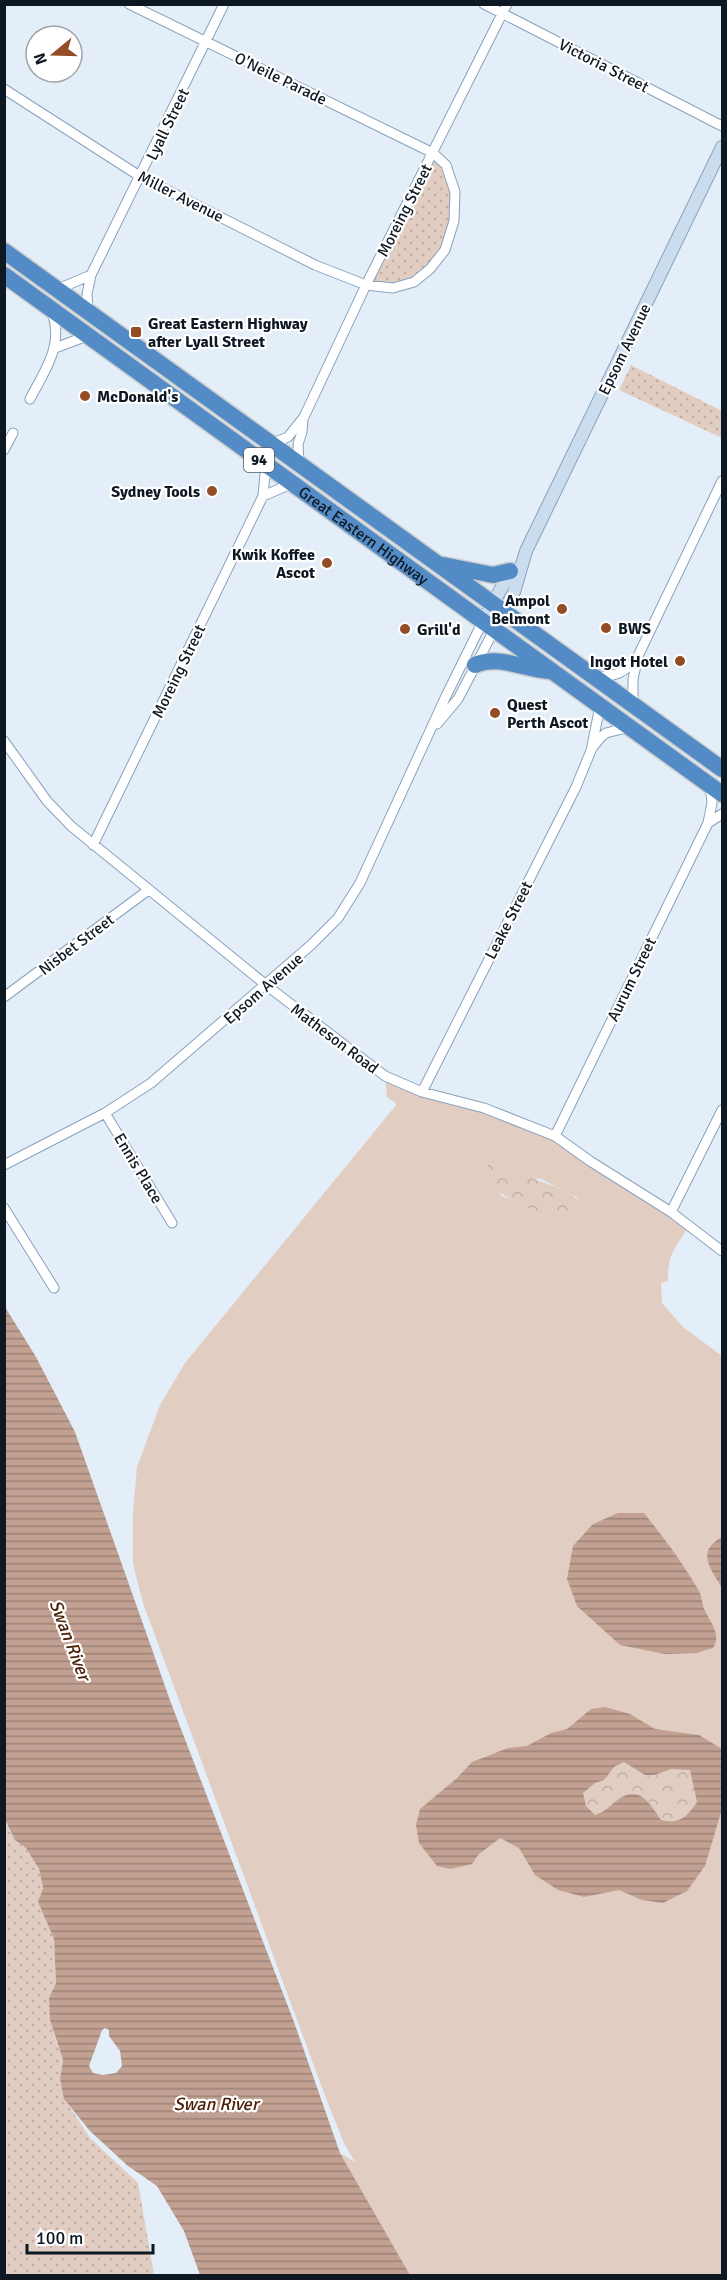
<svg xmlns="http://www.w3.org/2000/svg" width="727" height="2280" font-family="Signika,sans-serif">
	<defs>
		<pattern id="forest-crowns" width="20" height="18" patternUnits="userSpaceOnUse" patternTransform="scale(1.5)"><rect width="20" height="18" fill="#e2cdc2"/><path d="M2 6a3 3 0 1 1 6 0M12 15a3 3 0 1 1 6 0" fill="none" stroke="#c1afa6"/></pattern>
		<pattern id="park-dots" width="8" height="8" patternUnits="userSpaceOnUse" patternTransform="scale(1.5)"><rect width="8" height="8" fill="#e2cdc2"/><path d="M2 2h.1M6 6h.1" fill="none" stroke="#c1afa6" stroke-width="1.8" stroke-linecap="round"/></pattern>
		<pattern id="water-rules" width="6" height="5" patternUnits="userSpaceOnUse" patternTransform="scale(1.5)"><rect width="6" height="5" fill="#c2a192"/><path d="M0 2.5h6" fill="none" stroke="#9c8277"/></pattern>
	</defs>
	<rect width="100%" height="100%" fill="#e3eef9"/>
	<path fill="#e2cdc2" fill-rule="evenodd" d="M 385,1076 L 555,1136 L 689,1226 C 676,1247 667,1255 668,1281 L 661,1283 L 662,1303 L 683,1327 L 722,1356 L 722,2275 L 410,2275 L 340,2153 L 355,2162 L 344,2143 L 327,2101 L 143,1603 L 133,1564 L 133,1514 L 137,1467 L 160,1405 L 185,1363 L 397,1104 L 387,1097 ZM 493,1157 L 502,1166 L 527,1178 L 541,1179 L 578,1198 L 543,1216 L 518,1202 L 501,1196 Z"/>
	<path fill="url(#forest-crowns)" d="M 493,1157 C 516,1181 570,1182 584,1208 L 543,1216 C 524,1205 504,1198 488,1184 L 488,1164 Z
		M 624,1762 L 645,1775 L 655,1775 L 671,1769 L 690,1770 L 697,1802 C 688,1816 679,1825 661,1820 L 648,1801 L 617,1800 L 605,1812 L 595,1815 L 586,1806 L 583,1793 L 595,1783 L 604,1780 L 614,1767 Z"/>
	<path fill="url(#park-dots)" d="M 433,153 L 452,179 L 450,235 L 430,269 L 393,288 L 366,285 Z
		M 631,365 L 722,411 L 722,438 L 619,390 Z
		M 4,1820 L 15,1840 L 26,1848 L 39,1869 L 43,1888 L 38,1902 L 54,1939 L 56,1983 L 49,1998 L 54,2035 L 63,2060 L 60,2079 L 64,2098 L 90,2138 L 138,2183 L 154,2275 L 5,2275 Z"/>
	<path fill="url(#water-rules)" fill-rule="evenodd" d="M 5,1307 L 36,1357 L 75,1432 L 171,1703 L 294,2022 L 340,2153 L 410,2275 L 200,2275 L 184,2231 L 157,2186 L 128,2166 L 90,2131 L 64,2099 L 60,2079 L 63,2060 L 50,2020 L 49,1998 L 56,1983 L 54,1939 L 38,1902 L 43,1888 L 39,1869 L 26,1848 L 15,1840 L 5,1820 ZM 105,2028 L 109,2030 L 109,2036 L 120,2051 L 122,2066 L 116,2073 L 103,2075 L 93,2073 L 89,2066 L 102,2030 Z
		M 618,1513 L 644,1513 C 664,1538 683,1563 699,1591 C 702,1597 702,1603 704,1609 C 710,1622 722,1634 713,1648 L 696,1653 L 665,1654 L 620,1645 L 577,1606 L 567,1579 L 573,1546 L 593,1524 Z
		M 722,1537 L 722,1588 C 711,1569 695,1552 722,1537 Z
		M 605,1707 L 630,1714 L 655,1729 L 699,1735 L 722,1749 L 722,1809 L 705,1866 L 687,1891 L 663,1903 L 642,1900 L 619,1890 L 584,1897 L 558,1890 L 535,1875 L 519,1848 L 500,1838 L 478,1855 L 472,1864 L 450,1869 L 437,1866 L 419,1843 L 416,1825 L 420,1809 L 457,1778 L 472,1762 L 508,1748 L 527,1746 L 551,1733 L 567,1729 L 591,1709 ZM 624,1762 L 645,1775 L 655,1775 L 671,1769 L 690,1770 L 697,1802 C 688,1816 679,1825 661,1820 C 649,1802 638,1783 615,1802 C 607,1808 605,1812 595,1815 L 586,1806 L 583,1793 L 595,1783 L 604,1780 L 614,1767 Z"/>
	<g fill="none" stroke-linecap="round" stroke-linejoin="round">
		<defs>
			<path id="street" d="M 484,4 L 722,126
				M 4,89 L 141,177 L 315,265 L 366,285 L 393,288 L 414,282 L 430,269 L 445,250 L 454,221 L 455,192 L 446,165 L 433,153 L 129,4
				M 58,289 L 91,275
				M 88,312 L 87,294 L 91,275 L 224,4
				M 55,348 L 87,336
				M 30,399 C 45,370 64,345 52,312
				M 271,444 L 288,437 L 304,417 L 366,285 L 507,4
				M 4,450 L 13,433
				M 299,464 L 298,444 L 302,432 L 303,419
				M 263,496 L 291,484
				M 598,677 C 618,675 623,674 637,658
				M 633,704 L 633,679 L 638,656 L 722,481
				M 437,724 L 458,699 L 494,630
				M 4,741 L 47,801 L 71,826 L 266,985 L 385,1076 L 422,1092 L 484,1108 L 555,1136 L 590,1161 L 671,1212 L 722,1251
				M 592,746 L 600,706
				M 708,823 L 722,814
				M 93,845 L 263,496 L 265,474 L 264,464
				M 4,997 L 147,891
				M 422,1092 L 576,787 L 592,748 L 601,737 L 606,733 L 630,727
				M 105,1113 L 172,1223
				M 555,1136 L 708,823 L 712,803 L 710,785
				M 4,1165 L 105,1113 L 151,1083 L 311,945 L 338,918 L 360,883 L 446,696 L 483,621
				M 4,1208 L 54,1288
				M 671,1212 L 722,1110"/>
			<path id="secondary" d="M 483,621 L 512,569
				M 494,630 L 514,592 L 526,551 L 722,147"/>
			<g id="highway">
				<path d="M 4,251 L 722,769"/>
				<path id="s1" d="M 4,275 L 722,794"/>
				<path d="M 443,565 L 493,575 L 510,571"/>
				<path d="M 475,665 C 498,654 525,670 550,671"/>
			</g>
		</defs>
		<use href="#street" stroke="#88a2bd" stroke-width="11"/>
		<use href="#secondary" stroke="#88a2bd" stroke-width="14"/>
		<use href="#highway" stroke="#caccce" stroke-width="19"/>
		<use href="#street" stroke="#fff" stroke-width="9"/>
		<use href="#secondary" stroke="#cbdcee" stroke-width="12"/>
		<use href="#highway" stroke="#528bc5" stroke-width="16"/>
	</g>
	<g fill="#934c25" stroke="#fff" stroke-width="2">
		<rect x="130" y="326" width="12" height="12" rx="3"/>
		<circle cx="85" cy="396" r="6"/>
		<circle cx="212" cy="491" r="6"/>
		<circle cx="327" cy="563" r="6"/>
		<circle cx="562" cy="609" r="6"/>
		<circle cx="606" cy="628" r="6"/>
		<circle cx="405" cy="629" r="6"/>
		<circle cx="680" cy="661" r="6"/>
		<circle cx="495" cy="713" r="6"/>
	</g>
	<g text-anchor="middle" stroke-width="4.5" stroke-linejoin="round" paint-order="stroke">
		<rect fill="#fff" stroke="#565d64" stroke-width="1.5" x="244" y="448" width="30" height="24" rx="4.5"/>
		<g font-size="15" font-weight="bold" fill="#0e1822">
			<text x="259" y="465">94</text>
		</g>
		<g font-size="16" fill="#0e1822" stroke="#fff">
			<text transform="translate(604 65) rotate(27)" y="6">Victoria Street</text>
			<text transform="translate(281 78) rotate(26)" y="6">O'Neile Parade</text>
			<text transform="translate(167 124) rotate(-64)" y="6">Lyall Street</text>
			<text transform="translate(181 196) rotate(27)" y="6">Miller Avenue</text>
			<text transform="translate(404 210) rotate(-63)" y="6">Moreing Street</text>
			<text transform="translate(624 349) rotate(-64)" y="6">Epsom Avenue</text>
			<text dy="6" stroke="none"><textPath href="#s1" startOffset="444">Great Eastern Highway</textPath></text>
			<text transform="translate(178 671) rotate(-64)" y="6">Moreing Street</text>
			<text transform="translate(508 920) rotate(-63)" y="6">Leake Street</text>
			<text transform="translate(76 944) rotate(-37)" y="6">Nisbet Street</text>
			<text transform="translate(631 979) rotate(-64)" y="6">Aurum Street</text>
			<text transform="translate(263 988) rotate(-41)" y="6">Epsom Avenue</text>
			<text transform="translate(335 1038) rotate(37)" y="6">Matheson Road</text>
			<text transform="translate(139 1168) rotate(59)" y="6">Ennis Place</text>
		</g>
		<g font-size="16" font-weight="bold" fill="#0e1822" stroke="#fff" text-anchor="start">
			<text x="148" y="329">Great Eastern Highway<tspan x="148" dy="18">after Lyall Street</tspan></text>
			<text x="97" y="402">McDonald's</text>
			<text x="200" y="497" text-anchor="end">Sydney Tools</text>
			<text x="315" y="560" text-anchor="end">Kwik Koffee<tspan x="315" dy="18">Ascot</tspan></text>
			<text x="550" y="606" text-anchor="end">Ampol<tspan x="550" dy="18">Belmont</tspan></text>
			<text x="618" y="634">BWS</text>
			<text x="417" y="635">Grill'd</text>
			<text x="668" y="667" text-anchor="end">Ingot Hotel</text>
			<text x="507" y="710">Quest<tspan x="507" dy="18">Perth Ascot</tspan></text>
		</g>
		<g font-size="18" font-style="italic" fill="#4b2007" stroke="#fff">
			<text transform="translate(70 1640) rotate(69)" y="6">Swan River</text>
			<text x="216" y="2110">Swan River</text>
		</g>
	</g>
	<rect width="727" height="2280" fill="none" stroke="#0e1822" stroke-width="12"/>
	<g transform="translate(54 54) rotate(251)"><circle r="28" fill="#ffffff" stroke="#9fa3a7" stroke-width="1.5"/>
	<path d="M0-4.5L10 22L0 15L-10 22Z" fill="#934c25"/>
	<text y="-9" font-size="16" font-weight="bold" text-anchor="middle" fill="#0e1822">N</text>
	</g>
	<path d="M27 2244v9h126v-9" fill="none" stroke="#0e1822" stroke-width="3"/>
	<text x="36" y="2244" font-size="18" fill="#0e1822" stroke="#ffffff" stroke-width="4.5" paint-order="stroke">100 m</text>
</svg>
